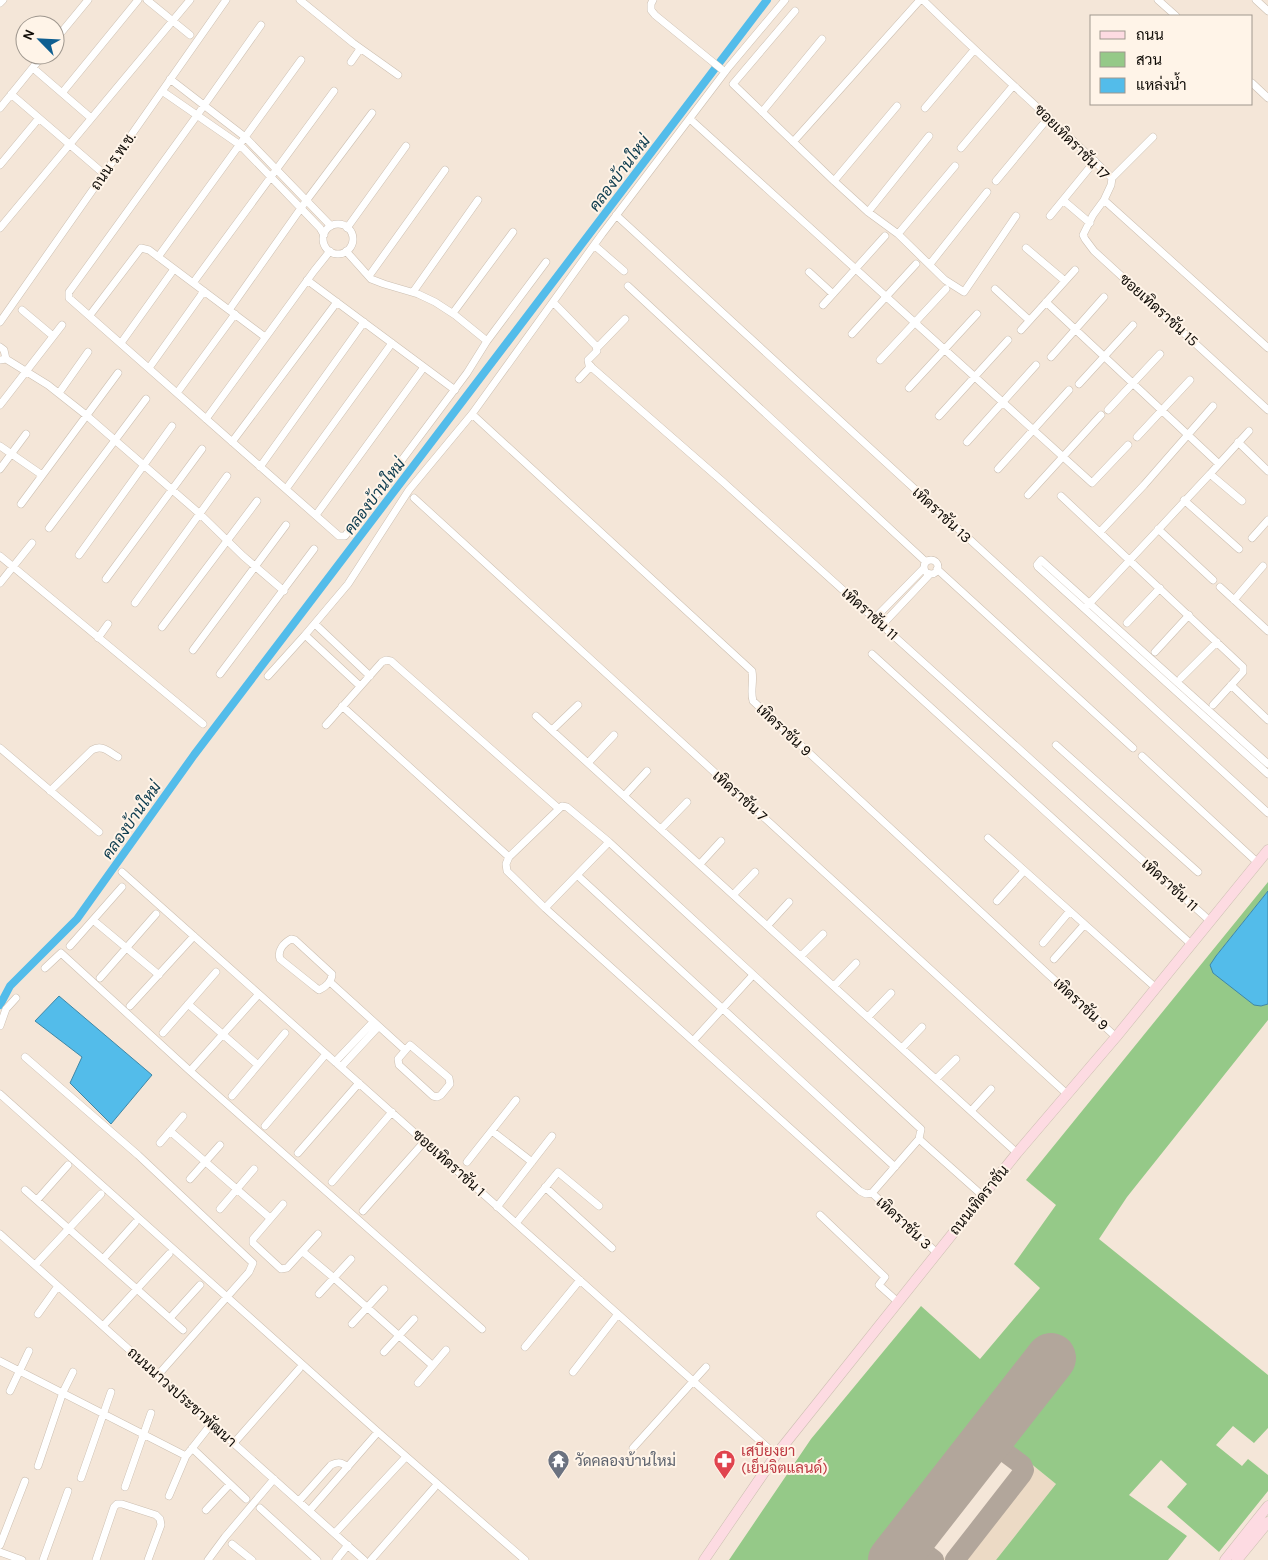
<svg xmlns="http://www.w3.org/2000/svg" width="1268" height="1560" font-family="Karla,Sarabun,sans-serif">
	<rect width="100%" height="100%" fill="#f4e6d8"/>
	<path fill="#ecdac5" d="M 1003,1441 L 1056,1484 L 996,1560 L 923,1560 L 915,1554 L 924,1542 L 946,1559 L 1015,1472 L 992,1454 Z"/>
	<path fill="#95c988" d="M 1268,882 L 1268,891 L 1216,956 L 1261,1006 L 1268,1004 L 1268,1020 L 1127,1197 L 1099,1239 L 1268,1375 L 1268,1428 L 1254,1443 L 1233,1426 L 1216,1445 L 1242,1466 L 1248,1459 L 1268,1475 L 1268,1491 L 1219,1552 L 1167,1507 L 1187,1484 L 1161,1460 L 1129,1495 L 1187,1536 L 1168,1560 L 996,1560 L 1056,1484 L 1003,1441 L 1064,1363 L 1043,1346 L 875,1560 L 729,1560 L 811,1439 L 921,1306 L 980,1359 L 1040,1288 L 1014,1264 L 1056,1205 L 1026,1180 Z"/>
	<path fill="#53bcea" stroke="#3f87a6" d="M 1268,891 L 1268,1004 L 1261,1006 L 1254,1005 L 1213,973 L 1210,965 L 1216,956 Z
		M 59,996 L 152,1075 L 111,1124 L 70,1083 L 82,1057 L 35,1021 Z"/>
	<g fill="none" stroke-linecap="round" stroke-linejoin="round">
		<path stroke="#53bcea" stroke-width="8" d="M 0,1005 L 10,986 L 77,919 L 194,755 L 767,0"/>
		<path stroke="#b2a69b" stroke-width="20" d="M 912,1536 L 914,1545 L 934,1560
			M 955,1560 L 1022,1474 L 1024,1470 L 1022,1465 L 994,1444 L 992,1433"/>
		<path stroke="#b2a69b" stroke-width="50" d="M 893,1560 L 1051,1358"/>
		<defs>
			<path id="street" d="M 147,0 L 190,35
				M 300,0 L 353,43 L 398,75
				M 653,0 L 651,4 L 651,10 L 655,15 L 725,72
				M 923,0 C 985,61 1050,117 1112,178 L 1111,185 L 1104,200 L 1268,348
				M 1158,0 L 1176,16
				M 1256,0 L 1268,11
				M 0,3 L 3,0
				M 795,11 L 733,84 L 834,181 L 868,212 L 898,234 L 945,280 L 964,292 L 1016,216
				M 261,25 L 198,114 L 72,288 L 69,292 L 69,298 L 339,536 L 345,536 L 467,373 L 487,341 L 546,262
				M 55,40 L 88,0
				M 351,62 L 360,49
				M 33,68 L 91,118
				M 170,79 L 245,137 L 331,226
				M 1252,83 L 1268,98
				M 162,91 L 240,145 L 320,228 L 324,235
				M 62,93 L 138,0
				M 11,94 L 104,174
				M 0,108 L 43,55
				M 925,108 L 974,50
				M 762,112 L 822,39
				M 690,119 L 1092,483 L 1128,445
				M 793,142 L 920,0
				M 961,148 L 1013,86
				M 0,165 L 39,118
				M 1112,178 L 1153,137
				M 834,181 L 897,106
				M 996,181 L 1049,117
				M 1063,200 L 1090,223
				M 1104,200 L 1093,215 L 1083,235 L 1085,239 L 1094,251 L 1268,410
				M 868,212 L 929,136
				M 616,215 L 1268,813
				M 1050,216 L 1095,161
				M323 239a15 15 0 1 1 30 0a15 15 0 1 1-30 0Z
				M 0,228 L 190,0
				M 347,228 L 406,146
				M 898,234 L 955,166
				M 594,245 L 624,271
				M 1026,248 L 1065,281
				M 346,251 L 371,279 L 384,284 L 418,294 L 435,302 L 455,315 L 487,341
				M 158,257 L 301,60
				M 930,264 L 987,192
				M 809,272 L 833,294
				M 369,276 L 445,170
				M 307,280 L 455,390
				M 193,283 L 334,91
				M 628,286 L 926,562
				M 995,289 L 1029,320
				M 413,292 L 478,200
				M 553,302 L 596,346 L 597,351 L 588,360 L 589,365 L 722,481 L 1210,921
				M 1046,302 L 1219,464 L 1210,474 L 1242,501
				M 823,305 L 885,236
				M 22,310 L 53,336
				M 229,310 L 306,201 L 372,113
				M 453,313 L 513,232
				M 90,315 L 141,248 L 149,250 L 265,337
				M 0,322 L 226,0
				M 1021,330 L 1075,270
				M 852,334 L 916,264
				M 121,343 L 174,269
				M 0,347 L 4,350 L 6,359
				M 597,348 L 625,319
				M 1051,357 L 1104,297
				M 0,360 L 6,359 L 48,385 L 86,415 L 200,514 L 243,556 L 284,591
				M 880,360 L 946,289
				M 149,368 L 204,291
				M 579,379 L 591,366
				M 1079,384 L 1133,325
				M 909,388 L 977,314
				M 59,393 L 88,352
				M 177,393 L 235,314
				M 0,405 L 62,325
				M 1108,410 L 1160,354
				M 472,414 L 752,671 C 754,682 750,691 753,701 L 1116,1037
				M 939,416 L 1008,340
				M 206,419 L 314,271 L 330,251
				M 1137,437 L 1190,380
				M 232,442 L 337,302
				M 967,442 L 1036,365
				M 1238,442 L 1268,471
				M 0,446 L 42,475
				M 1219,464 L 1249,431
				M 260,467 L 364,322
				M 0,469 L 26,434
				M 998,469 L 1069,390
				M 286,489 L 392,343
				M 1028,495 L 1101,415
				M 1061,496 L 1243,667 L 1243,672 L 1213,705
				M 414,498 L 1067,1094
				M 1184,500 L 1239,549
				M 21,504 L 118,373
				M 316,515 L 424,367
				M 49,528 L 146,399
				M 1158,529 L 1213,580
				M 1100,532 L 1144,485 L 1213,406
				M 1252,538 L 1268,520
				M 79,555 L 172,426
				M 0,556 L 203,724
				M924 567a7 7 0 1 1 14 0a7 7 0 1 1-14 0Z
				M 937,569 L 1133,748
				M 106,579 L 202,449
				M 0,583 L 32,543
				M 1220,587 L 1268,631
				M 1234,600 L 1263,566
				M 135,603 L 227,476
				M 1088,605 L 1210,474
				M 875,618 L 924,568
				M 1127,623 L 1160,588
				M 315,624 L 370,676
				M 882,625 L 930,574
				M 162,627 L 257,501
				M 98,638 L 108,624
				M 193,650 L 286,525
				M 1155,652 L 1189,615
				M 872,654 L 1191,944
				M 220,674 L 314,549
				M 268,676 L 305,635
				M 1181,678 L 1217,642
				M 1231,685 L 1268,720
				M 360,686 L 305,635 L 348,584 L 409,490 L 472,414 L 602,234 L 728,68 L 785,0
				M 342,706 L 509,857
				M 536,716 L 1017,1153
				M 326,725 L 382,662 L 386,660 L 391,661 L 558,808
				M 552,730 L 578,705
				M 1056,745 L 1198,872
				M 0,748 L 99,832
				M 1142,756 L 1258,863
				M 588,763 L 614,735
				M 1268,764 L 1041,560 L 1037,565 L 1038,567 L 1268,774
				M 50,791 L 92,750 C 102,744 109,752 118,757
				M 625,795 L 647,771
				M 562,806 L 567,807 L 609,842 L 921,1129 L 919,1139 L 872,1193 L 866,1194 L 860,1191 L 545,908 L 507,871 L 506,864 L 509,857 Z
				M 661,829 L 687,802
				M 988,838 L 1156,988
				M 700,864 L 721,841
				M 122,872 L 776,1455
				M 577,875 L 895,1167
				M 734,894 L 755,872
				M 997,901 L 1024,871
				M 545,908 L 609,842
				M 93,920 L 159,975
				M 768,925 L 789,902
				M 291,939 L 295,940 L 332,974 C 332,981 326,987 319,990 L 315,987 L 280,959 C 277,950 284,943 291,939 Z
				M 1043,943 L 1069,912
				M 70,946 L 122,887
				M 801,956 L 823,934
				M 1054,959 L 1084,925
				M 45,968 L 61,953 L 190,1071 L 482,1329
				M 100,978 L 156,914
				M 330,982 L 405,1050
				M 834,986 L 856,963
				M 188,1004 L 258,1065
				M 130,1006 L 194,936
				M 868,1017 L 891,993
				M 0,1026 L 6,1009 L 16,998
				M 163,1033 L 216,972
				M 693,1041 L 753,975
				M 410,1045 L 449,1078 L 450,1084 L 441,1095 L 437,1097 L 433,1096 L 399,1065 L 398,1059 Z
				M 902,1048 L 922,1027
				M 25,1057 L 138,1155 L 253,1263 L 249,1272 L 158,1375
				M 335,1062 L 373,1022
				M 341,1067 L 378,1027
				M 190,1071 L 259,994
				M 936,1079 L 956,1059
				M 0,1094 L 378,1432 L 525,1560
				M 232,1096 L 285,1033
				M 971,1111 L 991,1089
				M 265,1126 L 326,1054
				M 170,1131 L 270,1218
				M 492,1131 L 532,1162
				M 919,1139 L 983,1196
				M 160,1143 L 183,1116
				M 298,1153 L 359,1083
				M 467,1162 L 516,1100
				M 190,1179 L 220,1145
				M 332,1182 L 392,1112
				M 545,1187 L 612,1248
				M 25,1190 L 183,1330
				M 872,1193 L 937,1253
				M 37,1200 L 68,1165
				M 283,1204 L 253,1239 L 253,1243 L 281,1269 L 287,1268 L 318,1234
				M 497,1207 L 552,1136
				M 220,1209 L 254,1169
				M 363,1211 L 424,1142
				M 820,1215 L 885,1277 L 879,1285 L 898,1302
				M 516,1223 L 558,1172 L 599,1206
				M 0,1234 L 364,1560
				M 303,1252 L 334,1278 L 432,1365
				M 103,1259 L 135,1223
				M 35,1265 L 101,1194
				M 319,1294 L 351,1259
				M 38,1314 L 58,1286
				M 170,1318 L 200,1285
				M 352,1324 L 384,1289
				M 103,1326 L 169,1254
				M 525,1347 L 580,1280
				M 384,1352 L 414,1319
				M 0,1361 L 186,1456
				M 573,1372 L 618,1314
				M 418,1383 L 446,1350
				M 10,1391 L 29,1351
				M 234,1443 L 299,1369
				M 192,1448 L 246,1499
				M 633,1448 L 706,1367
				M 38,1466 L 63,1392 L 73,1372
				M 81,1478 L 111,1392
				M 125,1487 L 151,1413
				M 169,1496 L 186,1456 L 212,1423
				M 299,1501 L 331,1465 C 339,1461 342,1463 348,1467
				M 260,1508 L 317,1560
				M 206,1510 L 230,1484
				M 310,1510 L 378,1432
				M 335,1533 L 403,1460
				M 232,1544 L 252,1560
				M 0,1545 L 25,1481
				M 0,1552 L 22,1560
				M 43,1560 L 68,1491
				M 96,1560 L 114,1507 L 117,1504 L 122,1504 L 156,1515 L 160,1519 L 161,1525 L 148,1560
				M 208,1560 L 225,1537 L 274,1479
				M 336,1560 L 348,1545
				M 371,1560 L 434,1488"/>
			<path id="secondary" d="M 704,1560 L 776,1455 L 1017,1153 L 1116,1037 L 1268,850
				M 1225,1560 L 1268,1506
				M 1237,1560 L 1268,1522"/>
		</defs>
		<use href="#street" stroke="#ccbfb1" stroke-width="8"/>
		<use href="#secondary" stroke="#ccbfb1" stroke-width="11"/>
		<use href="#street" stroke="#fff" stroke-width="7"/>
		<use href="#secondary" stroke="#fddbe2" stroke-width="10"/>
	</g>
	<defs>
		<symbol id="pharmacy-pin" viewBox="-11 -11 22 30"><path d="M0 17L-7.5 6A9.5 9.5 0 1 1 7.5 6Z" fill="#e0444e" stroke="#fff4e8"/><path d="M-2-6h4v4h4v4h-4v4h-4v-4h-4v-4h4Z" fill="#fff"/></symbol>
		<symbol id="temple-pin" viewBox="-11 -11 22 30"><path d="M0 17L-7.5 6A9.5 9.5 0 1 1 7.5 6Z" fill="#6b7280" stroke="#fff4e8"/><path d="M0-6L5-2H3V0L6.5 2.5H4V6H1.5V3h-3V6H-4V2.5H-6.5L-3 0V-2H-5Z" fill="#fff"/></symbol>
	</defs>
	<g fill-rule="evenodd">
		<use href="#pharmacy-pin" x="712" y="1448" width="25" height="34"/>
		<use href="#temple-pin" x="546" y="1448" width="25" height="34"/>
	</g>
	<g text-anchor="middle" stroke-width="4" stroke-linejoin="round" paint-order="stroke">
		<g font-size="15" fill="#100c07" stroke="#fff4e8">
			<text transform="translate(1072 142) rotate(45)" y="5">ซอยเทิดราชัน 17</text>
			<text transform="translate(113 161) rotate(-55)" y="5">ถนน ร.พ.ช.</text>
			<text transform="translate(1159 310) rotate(42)" y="5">ซอยเทิดราชัน 15</text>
			<text transform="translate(942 515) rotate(43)" y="5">เทิดราชัน 13</text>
			<text transform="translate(870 614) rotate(42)" y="5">เทิดราชัน 11</text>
			<text transform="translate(784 730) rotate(43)" y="5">เทิดราชัน 9</text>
			<text transform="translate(740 796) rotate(42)" y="5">เทิดราชัน 7</text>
			<text transform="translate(1170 885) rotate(42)" y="5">เทิดราชัน 11</text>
			<text transform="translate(1081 1004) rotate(43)" y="5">เทิดราชัน 9</text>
			<text transform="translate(449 1163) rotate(42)" y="5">ซอยเทิดราชัน 1</text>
			<text transform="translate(979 1200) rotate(-51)" y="5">ถนนเทิดราชัน</text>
			<text transform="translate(904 1223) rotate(43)" y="5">เทิดราชัน 3</text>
			<text transform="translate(182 1397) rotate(42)" y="5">ถนนนาวงประชาพัฒนา</text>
		</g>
		<g font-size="15" fill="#be3a42" stroke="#fff4e8" text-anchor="start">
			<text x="741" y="1456">เสบียงยา<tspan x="741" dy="17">(เย็นจิตแลนด์)</tspan></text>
		</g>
		<g font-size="15" fill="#5b616d" stroke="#fff4e8" text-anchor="start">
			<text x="575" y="1466">วัดคลองบ้านใหม่</text>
		</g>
		<g font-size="16" font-style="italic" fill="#0b3a4d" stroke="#fff4e8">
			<text transform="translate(619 173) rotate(-53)" y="6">คลองบ้านใหม่</text>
			<text transform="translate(374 496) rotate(-53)" y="6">คลองบ้านใหม่</text>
			<text transform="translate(131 820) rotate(-55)" y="6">คลองบ้านใหม่</text>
		</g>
	</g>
	<rect x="1090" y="15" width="162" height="90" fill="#fff4e8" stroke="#9f978e"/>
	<rect x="1100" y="31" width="25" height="8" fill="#fddbe2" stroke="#9f978e"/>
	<text x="1136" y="40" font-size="15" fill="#100c07">ถนน</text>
	<rect x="1100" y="52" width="25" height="15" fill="#95c988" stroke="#9f978e"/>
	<text x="1136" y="65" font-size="15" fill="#100c07">สวน</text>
	<rect x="1100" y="78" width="25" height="15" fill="#53bcea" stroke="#9f978e"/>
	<text x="1136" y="90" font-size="15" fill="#100c07">แหล่งน้ำ</text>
	<g transform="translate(40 40) rotate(294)"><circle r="24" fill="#fff4e8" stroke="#9f978e"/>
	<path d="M0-4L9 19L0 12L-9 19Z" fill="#0f5f91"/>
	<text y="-8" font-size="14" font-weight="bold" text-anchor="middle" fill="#100c07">N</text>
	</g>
</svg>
